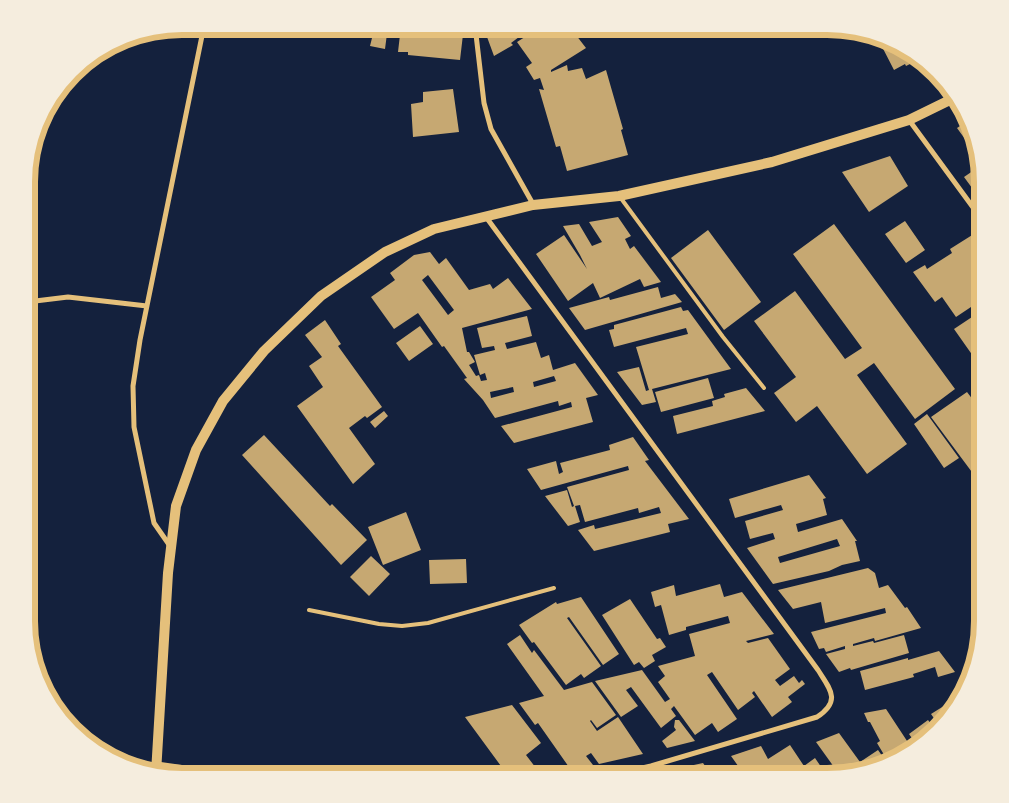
<svg xmlns="http://www.w3.org/2000/svg" width="1009" height="803" font-family="Ubuntu,sans-serif">
	<rect width="100%" height="100%" fill="#14213d"/>
	<path fill="#c6a872" fill-rule="evenodd" d="M 375,26 L 388,26 L 385,49 L 370,46 Z
		M 401,26 L 464,26 L 460,60 L 408,55 L 408,52 L 398,52 Z
		M 483,26 L 569,26 L 586,48 L 551,70 L 551,72 L 567,65 L 568,71 L 582,68 L 586,79 L 606,70 L 623,129 L 621,130 L 628,155 L 567,171 L 560,146 L 556,147 L 539,89 L 544,90 L 540,78 L 534,80 L 526,67 L 532,63 L 517,42 L 528,35 L 527,31 L 511,43 L 513,45 L 494,56 Z
		M 876,35 L 887,38 L 920,59 L 906,66 L 905,64 L 894,70 Z
		M 453,89 L 459,132 L 413,137 L 411,104 L 423,102 L 423,92 Z
		M 49,101 L 44,130 L 38,129 L 47,104 Z
		M 969,120 L 977,152 L 975,153 L 957,128 Z
		M 890,156 L 908,186 L 869,212 L 842,172 Z
		M 980,166 L 983,181 L 983,203 L 964,177 Z
		M 618,217 L 631,236 L 625,239 L 630,249 L 634,246 L 661,282 L 644,287 L 640,279 L 600,298 L 593,283 L 568,301 L 536,254 L 564,235 L 587,269 L 580,255 L 563,226 L 579,224 L 592,246 L 602,242 L 589,222 Z
		M 905,221 L 925,250 L 906,263 L 885,234 Z
		M 834,224 L 955,389 L 915,419 L 874,363 L 857,375 L 907,444 L 867,474 L 817,406 L 796,422 L 774,393 L 796,377 L 754,321 L 795,291 L 845,359 L 862,348 L 793,254 Z
		M 708,230 L 761,302 L 724,330 L 671,258 Z
		M 977,232 L 983,240 L 983,268 L 981,269 L 983,272 L 983,299 L 956,317 L 942,297 L 935,302 L 913,272 L 925,265 L 927,269 L 952,253 L 950,249 Z
		M 430,252 L 439,264 L 446,258 L 469,290 L 490,284 L 493,289 L 508,278 L 532,309 L 462,328 L 467,352 L 469,352 L 475,362 L 469,365 L 476,376 L 479,375 L 481,381 L 487,380 L 485,373 L 480,375 L 474,355 L 495,350 L 494,346 L 482,348 L 477,328 L 527,316 L 532,336 L 505,343 L 507,349 L 536,342 L 541,358 L 549,355 L 553,370 L 575,363 L 598,395 L 586,398 L 593,422 L 514,443 L 501,426 L 572,407 L 571,402 L 559,406 L 558,401 L 495,418 L 483,400 L 464,379 L 467,378 L 444,346 L 442,347 L 418,313 L 394,329 L 371,297 L 395,280 L 390,273 L 414,255 ZM 428,275 L 454,310 L 448,315 L 422,280 ZM 554,376 L 556,381 L 534,387 L 533,382 ZM 513,387 L 514,392 L 491,398 L 490,392 Z
		M 658,287 L 661,298 L 675,294 L 682,302 L 585,330 L 569,308 L 609,297 L 610,300 Z
		M 681,307 L 683,311 L 688,310 L 731,369 L 652,389 L 656,402 L 642,405 L 617,372 L 639,367 L 646,391 L 649,390 L 636,347 L 688,334 L 686,328 L 614,347 L 609,330 L 614,329 L 614,325 Z
		M 981,311 L 983,313 L 983,349 L 973,356 L 954,329 Z
		M 325,320 L 341,344 L 338,346 L 382,407 L 367,418 L 365,416 L 349,428 L 375,464 L 353,484 L 297,406 L 323,387 L 309,366 L 322,357 L 305,335 Z
		M 420,326 L 433,344 L 409,361 L 396,343 Z
		M 708,378 L 714,398 L 661,412 L 655,392 Z
		M 746,388 L 765,411 L 677,434 L 673,416 L 713,406 L 712,401 L 725,397 L 724,394 Z
		M 967,392 L 983,413 L 983,487 L 931,417 Z
		M 384,411 L 388,416 L 375,428 L 370,422 Z
		M 927,414 L 959,458 L 944,468 L 914,424 Z
		M 264,435 L 330,506 L 332,504 L 367,540 L 341,565 L 242,455 Z
		M 633,437 L 649,460 L 645,461 L 689,519 L 668,524 L 670,532 L 594,551 L 578,530 L 594,525 L 595,529 L 661,513 L 659,507 L 639,513 L 638,508 L 585,522 L 580,505 L 575,506 L 580,522 L 568,526 L 545,496 L 567,490 L 572,507 L 574,506 L 567,487 L 629,470 L 628,466 L 541,490 L 527,469 L 556,461 L 559,474 L 563,472 L 560,463 L 610,450 L 609,445 Z
		M 809,475 L 826,498 L 823,499 L 827,515 L 796,524 L 798,532 L 842,519 L 857,541 L 855,541 L 860,561 L 842,565 L 829,571 L 773,584 L 747,548 L 775,539 L 773,533 L 750,539 L 745,521 L 783,510 L 781,505 L 735,518 L 729,499 ZM 837,539 L 840,546 L 780,563 L 778,557 Z
		M 406,512 L 421,550 L 383,565 L 368,527 Z
		M 371,556 L 390,574 L 369,596 L 350,577 Z
		M 466,559 L 467,583 L 430,584 L 429,560 Z
		M 868,568 L 875,573 L 879,588 L 888,585 L 905,608 L 907,607 L 921,628 L 875,641 L 874,638 L 853,644 L 853,646 L 873,641 L 874,643 L 904,635 L 909,653 L 851,670 L 850,668 L 839,672 L 826,654 L 845,649 L 845,646 L 826,652 L 824,648 L 819,649 L 811,632 L 886,613 L 885,608 L 825,623 L 821,602 L 793,609 L 778,590 Z
		M 720,584 L 724,597 L 742,592 L 774,634 L 746,641 L 748,643 L 768,638 L 790,669 L 775,680 L 780,686 L 794,676 L 799,683 L 802,680 L 805,684 L 788,697 L 792,702 L 772,717 L 754,691 L 752,693 L 755,697 L 738,710 L 712,672 L 707,675 L 737,719 L 718,732 L 712,723 L 695,735 L 674,706 L 671,709 L 676,716 L 661,728 L 631,687 L 626,690 L 638,706 L 621,717 L 595,681 L 642,670 L 665,702 L 670,699 L 658,682 L 665,676 L 658,666 L 695,656 L 689,634 L 730,623 L 728,616 L 686,627 L 686,630 L 669,635 L 661,605 L 655,607 L 651,592 L 674,585 L 676,596 Z
		M 581,597 L 619,654 L 603,665 L 569,617 L 567,618 L 601,666 L 584,678 L 581,674 L 566,685 L 534,642 L 532,643 L 519,625 L 556,602 L 557,604 Z
		M 630,599 L 657,639 L 660,638 L 666,647 L 652,655 L 655,661 L 644,668 L 639,662 L 634,665 L 602,615 Z
		M 520,635 L 532,653 L 534,650 L 564,690 L 592,682 L 616,715 L 597,728 L 591,720 L 590,721 L 597,731 L 618,717 L 643,754 L 599,764 L 591,753 L 586,756 L 593,765 L 571,770 L 538,723 L 535,725 L 519,703 L 544,696 L 507,644 Z
		M 939,651 L 955,672 L 938,677 L 935,667 L 913,674 L 914,677 L 865,690 L 860,671 L 908,658 L 908,660 Z
		M 947,704 L 952,712 L 944,724 L 940,727 L 931,714 Z
		M 512,705 L 541,743 L 526,755 L 539,772 L 528,777 L 509,777 L 465,717 Z
		M 886,709 L 911,747 L 889,763 L 877,743 L 880,741 L 870,722 L 868,722 L 864,713 Z
		M 675,720 L 679,720 L 695,741 L 667,748 L 662,741 L 676,730 L 674,727 Z
		M 928,720 L 936,730 L 916,744 L 909,734 Z
		M 839,733 L 860,762 L 878,750 L 888,764 L 839,774 L 816,742 Z
		M 790,745 L 804,766 L 815,758 L 828,777 L 746,777 L 731,756 L 761,746 L 768,759 Z
		M 703,763 L 713,777 L 686,777 L 680,768 Z
		M 735,768 L 741,777 L 723,777 Z"/>
	<g fill="none" stroke-linecap="round" stroke-linejoin="round">
		<path stroke="#e5c07b" stroke-width="4" d="M 620,197 L 723,337 L 764,388
			M 309,610 L 379,624 L 402,626 L 428,623 L 554,588"/>
		<path stroke="#e5c07b" stroke-width="5" d="M 475,26 L 484,103 L 491,129 L 533,204
			M 909,120 L 983,221
			M 486,217 L 818,670 C 831,690 841,701 817,717 L 651,766 L 603,777
			M 27,302 L 68,297 L 147,306
			M 170,546 L 154,523 L 134,427 L 133,386 L 140,340 L 204,26
			M 157,764 L 242,776"/>
		<path stroke="#e5c07b" stroke-width="10" d="M 156,773 L 168,573 L 176,506 L 196,450 L 223,401 L 264,351 L 321,296 L 385,252 L 434,229 L 533,205 L 619,196 L 772,162 L 909,120 L 954,98"/>
	</g>
	<path d="M0 0H1009V803H0ZM182 35H827A147 147 0 0 1 974 182V621A147 147 0 0 1 827 768H182A147 147 0 0 1 35 621V182A147 147 0 0 1 182 35Z" fill="#f5edde" fill-rule="evenodd"/>
	<path fill="none" stroke="#e5c07b" stroke-width="6" d="M182 35H827A147 147 0 0 1 974 182V621A147 147 0 0 1 827 768H182A147 147 0 0 1 35 621V182A147 147 0 0 1 182 35Z"/>
</svg>
